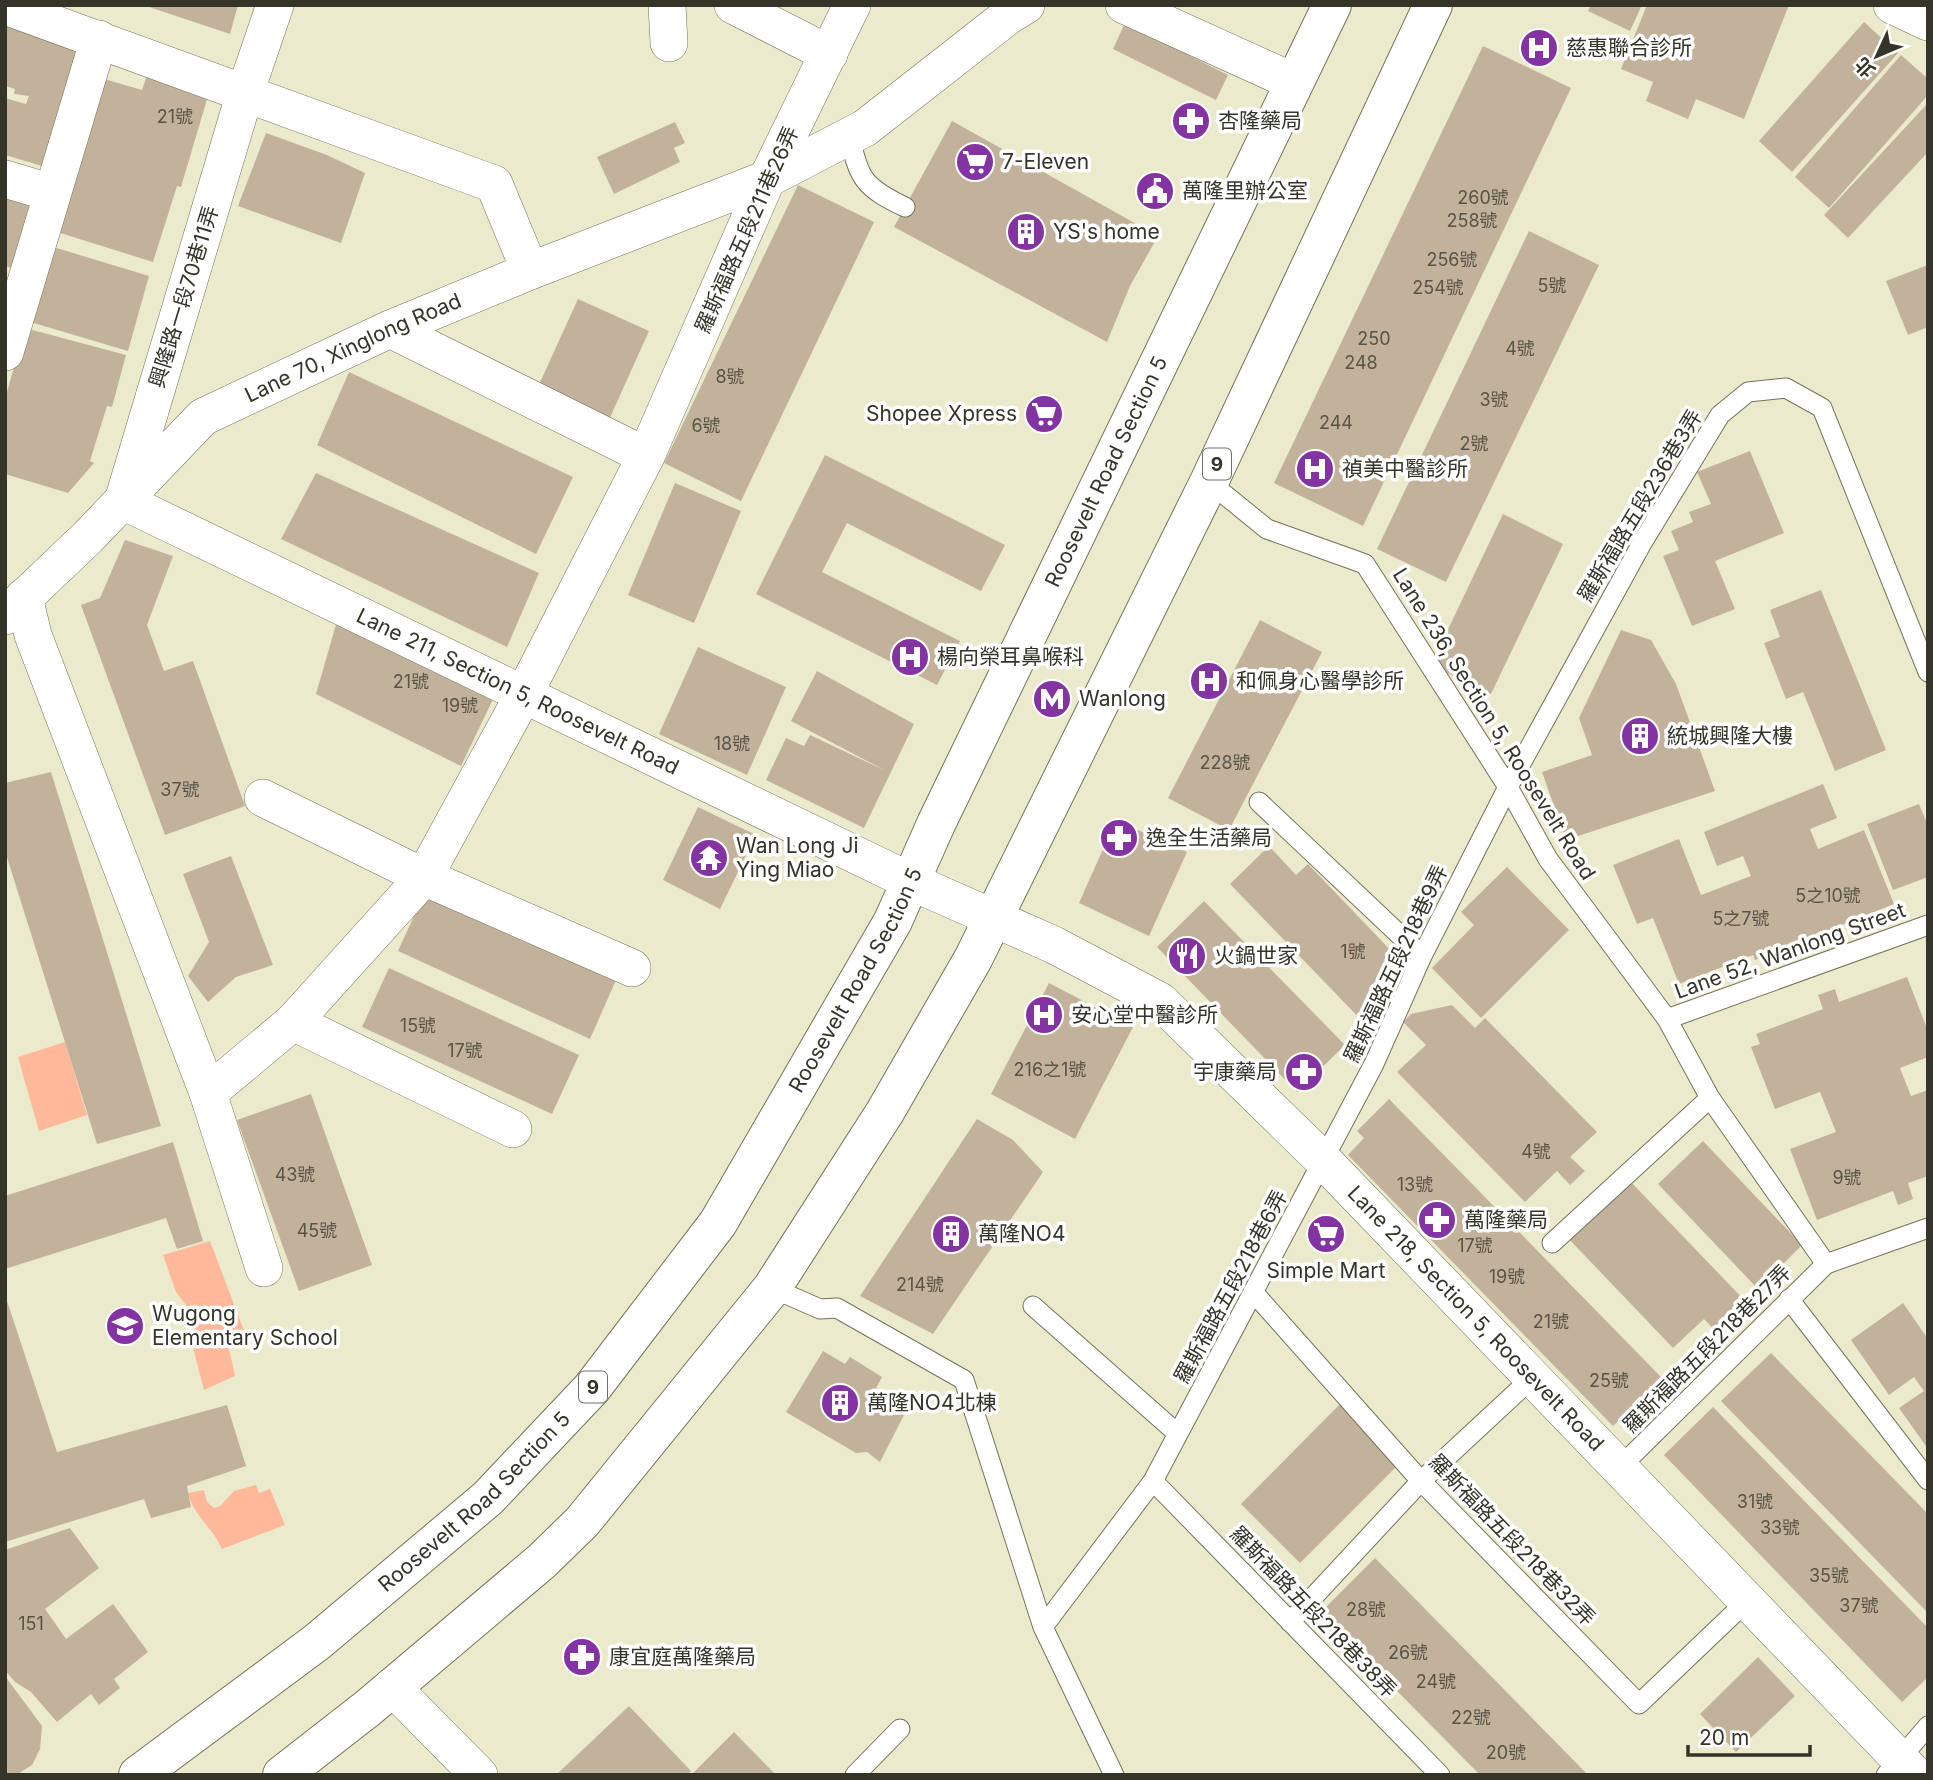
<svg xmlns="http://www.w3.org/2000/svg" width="1933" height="1780" font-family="Inter,'Noto Sans TC',sans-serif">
	<rect width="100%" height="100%" fill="#ebeacd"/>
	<path fill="#fdb99a" d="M 65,1042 L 87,1115 L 39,1131 L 18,1057 Z
		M 210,1241 L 246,1336 L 228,1344 L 235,1376 L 204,1390 L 191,1340 L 193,1324 L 190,1310 L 176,1292 L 163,1255 Z
		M 256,1485 L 259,1493 L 270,1489 L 285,1525 L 222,1549 C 213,1528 193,1515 188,1493 L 204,1490 L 207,1502 L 214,1508 L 220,1506 L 234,1491 Z"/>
	<path fill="#c3b29b" d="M 143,5 L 238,5 L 230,34 Z
		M 1591,5 L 1642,5 L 1630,31 L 1588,11 Z
		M 1647,5 L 1789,5 L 1744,119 L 1696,99 L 1688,119 L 1646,101 L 1653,82 L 1621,69 Z
		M 5,11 L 87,48 L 52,169 L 5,155 L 5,98 L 26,104 L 29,96 L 14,94 L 15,89 L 5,86 Z
		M 1864,22 L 1898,53 L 1792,172 L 1759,141 Z
		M 1125,23 L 1228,75 L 1216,100 L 1113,49 Z
		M 1483,46 L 1571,88 L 1363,526 L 1274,483 Z
		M 1901,55 L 1928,79 L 1928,95 L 1829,208 L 1795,177 Z
		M 148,72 L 208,96 L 181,187 L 177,186 L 153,262 L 54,231 L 97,77 L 142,90 Z
		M 1928,103 L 1928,152 L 1848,238 L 1824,215 Z
		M 952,121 L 1158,236 L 1130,286 L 1107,342 L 894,227 Z
		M 675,122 L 685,143 L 674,148 L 680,162 L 614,194 L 597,157 Z
		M 266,133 L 327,155 L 365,173 L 341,243 L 238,206 Z
		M 798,185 L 874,222 L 741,501 L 664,463 Z
		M 5,191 L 45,202 L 22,271 L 5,266 Z
		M 1529,231 L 1599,265 L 1446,582 L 1377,549 Z
		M 50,246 L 149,276 L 128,351 L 27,321 Z
		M 1928,265 L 1928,327 L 1908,335 L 1886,281 Z
		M 578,299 L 649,331 L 608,422 L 537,389 Z
		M 25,328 L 126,355 L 112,407 L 107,406 L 90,461 L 94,463 L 68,493 L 5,474 L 5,399 Z
		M 349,372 L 573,477 L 536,554 L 317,445 Z
		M 1750,451 L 1784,533 L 1715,561 L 1735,609 L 1692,626 L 1663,556 L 1679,550 L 1671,531 L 1693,522 L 1689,512 L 1711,504 L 1697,472 Z
		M 825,455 L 1005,545 L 981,591 L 847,523 L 822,572 L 960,641 L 937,685 L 756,594 Z
		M 316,473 L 539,573 L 507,647 L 281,539 Z
		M 675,483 L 741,511 L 694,623 L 628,595 Z
		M 1503,514 L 1563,544 L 1491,694 L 1431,665 Z
		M 125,540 L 173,556 L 147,625 L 164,671 L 193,661 L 245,806 L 165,835 L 81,605 L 100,598 Z
		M 1821,590 L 1886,750 L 1835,771 L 1803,692 L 1786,699 L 1764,643 L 1780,637 L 1770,610 Z
		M 1260,620 L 1322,652 L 1229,830 L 1168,798 Z
		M 337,621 L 495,695 L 461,766 L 316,694 Z
		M 1621,630 L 1651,640 L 1676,684 L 1715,791 L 1566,840 L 1542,772 L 1592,755 L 1579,718 Z
		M 698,647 L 786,687 L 747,775 L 659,734 Z
		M 817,671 L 914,724 L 864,828 L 766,780 L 786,738 L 804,746 L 810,735 L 886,771 L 791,721 Z
		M 51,772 L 161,1126 L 97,1144 L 5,851 L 5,783 Z
		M 1823,784 L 1837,818 L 1810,829 L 1818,849 L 1864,830 L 1894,904 L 1755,960 L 1753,955 L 1679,984 L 1653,918 L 1637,924 L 1613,865 L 1679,839 L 1701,895 L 1751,876 L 1743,856 L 1717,866 L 1704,832 Z
		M 1919,804 L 1928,826 L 1928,877 L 1893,890 L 1867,824 Z
		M 698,807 L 756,835 L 720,909 L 663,880 Z
		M 1116,820 L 1187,852 L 1149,936 L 1079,903 Z
		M 1269,846 L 1296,875 L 1308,864 L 1419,980 L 1369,1028 L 1230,884 Z
		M 231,856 L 273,965 L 236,977 L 208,1002 L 188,976 L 209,942 L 183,874 Z
		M 1507,867 L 1569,930 L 1481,1018 L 1432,968 L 1474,925 L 1461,912 Z
		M 425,892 L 616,980 L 590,1039 L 398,951 Z
		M 1204,901 L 1345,1045 L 1297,1092 L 1157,947 Z
		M 389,968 L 579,1055 L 552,1114 L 362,1027 Z
		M 1907,977 L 1928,1031 L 1928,1057 L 1900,1068 L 1911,1096 L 1928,1090 L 1928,1176 L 1908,1183 L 1913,1199 L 1898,1205 L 1893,1191 L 1817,1220 L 1790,1149 L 1836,1132 L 1820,1092 L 1775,1109 L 1751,1047 L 1760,1044 L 1756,1034 L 1823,1009 L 1818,995 L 1835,989 L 1839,1002 Z
		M 1049,983 L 1133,1027 L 1075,1139 L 991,1094 Z
		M 1452,1005 L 1475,1028 L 1485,1018 L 1597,1132 L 1570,1157 L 1585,1171 L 1570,1185 L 1557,1171 L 1525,1202 L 1397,1072 L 1426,1045 L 1403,1022 L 1411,1014 Z
		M 311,1094 L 372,1265 L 299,1291 L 237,1120 Z
		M 1389,1099 L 1662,1378 L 1613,1426 L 1348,1155 L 1364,1138 L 1357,1131 Z
		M 977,1119 L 1013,1140 L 1043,1172 L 933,1334 L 860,1296 Z
		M 1703,1141 L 1802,1245 L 1758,1289 L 1658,1184 Z
		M 173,1142 L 203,1241 L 177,1249 L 166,1218 L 5,1269 L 5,1196 Z
		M 1627,1178 L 1748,1304 L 1717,1333 L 1704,1319 L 1673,1348 L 1567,1237 Z
		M 5,1295 L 57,1452 L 227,1405 L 246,1466 L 187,1486 L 191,1507 L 151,1518 L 144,1499 L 5,1542 Z
		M 1903,1303 L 1928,1339 L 1928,1449 L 1899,1408 L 1924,1391 L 1914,1377 L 1889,1395 L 1851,1340 Z
		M 823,1351 L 845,1364 L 850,1357 L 882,1377 L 873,1394 L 905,1413 L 880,1462 L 867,1452 L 856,1453 L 786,1412 Z
		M 1771,1353 L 1928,1514 L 1928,1613 L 1721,1401 Z
		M 1341,1403 L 1401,1462 L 1300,1563 L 1241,1504 Z
		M 1713,1407 L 1928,1628 L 1928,1677 L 1902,1702 L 1664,1455 Z
		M 70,1528 L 99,1568 L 45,1609 L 66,1639 L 113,1604 L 148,1652 L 114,1679 L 120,1688 L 99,1705 L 91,1694 L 57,1722 L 31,1692 L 15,1682 L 5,1670 L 5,1550 Z
		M 1375,1558 L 1487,1672 L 1588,1775 L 1480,1775 L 1320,1613 Z
		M 1758,1657 L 1795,1696 L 1736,1752 L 1700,1714 Z
		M 5,1676 L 42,1726 L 40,1749 L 32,1765 L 16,1775 L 5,1775 Z
		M 629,1706 L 691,1771 L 688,1775 L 556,1775 Z
		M 734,1732 L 776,1775 L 691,1775 Z"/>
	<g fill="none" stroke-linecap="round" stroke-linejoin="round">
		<defs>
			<path id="lane" d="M 850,136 C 858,179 865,188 905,207
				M 1209,482 L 1267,529 L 1365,564 L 1508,787 L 1548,859 L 1667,1019 L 1710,1098 L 1826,1264
				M 1259,802 L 1422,956
				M 1667,1019 L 1928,925
				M 1552,1243 L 1710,1098
				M 772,1288 L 820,1309 L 837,1308 L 964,1380 L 1043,1627 L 1114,1775
				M 1254,1293 L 1421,1481 L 1639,1704 L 1748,1600
				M 1789,1299 L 1928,1480
				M 1033,1306 L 1178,1434
				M 1620,1467 L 1826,1264 L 1928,1228
				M 1153,1481 L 1440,1775
				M 1290,1622 L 1421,1481 L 1533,1377
				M 1043,1627 L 1153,1481 L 1374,1064 L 1422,956 L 1508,787 L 1642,543 L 1720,415 L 1748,392 L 1786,388 L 1822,408 L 1928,672
				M 855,1775 L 900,1729
				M 1886,1775 L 1928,1726"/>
			<g id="street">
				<path id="s1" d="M 275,5 L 245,93 L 123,501 L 912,882 L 1054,945 L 1160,1001 L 1324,1161 L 1915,1775"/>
				<path d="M 667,5 L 669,43"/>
				<path d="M 733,5 L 829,54"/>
				<path d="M 1124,5 L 1294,82"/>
				<path d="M 1892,5 L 1928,22"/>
				<path d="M 5,6 L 494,184 L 530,271"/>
				<path d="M 5,179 L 52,193"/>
				<path d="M 390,329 L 646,456"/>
				<path d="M 5,352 L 99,39"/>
				<path d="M 24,597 L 33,635 L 208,1093 L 264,1268"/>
				<path id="s2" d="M 5,616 L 88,537 L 203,417 L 390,329 L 530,271 L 767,179 L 865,128 L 1008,16 L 1026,5"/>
				<path d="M 263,798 L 424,877 L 632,968"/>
				<path d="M 293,1022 L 513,1129"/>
				<path d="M 208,1093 L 293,1022 L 424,877 L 524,694 L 646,456 L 767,179 L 852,5"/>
				<path d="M 392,1687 L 479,1775"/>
			</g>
			<g id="primary">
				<path id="s3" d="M 138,1775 L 317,1642 L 488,1498 L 592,1388 L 718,1223 L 893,921 L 936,824 L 1332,5"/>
				<path d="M 282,1775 L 368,1708 L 542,1561 L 582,1522 L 772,1288 L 885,1112 L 973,959 L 1209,482 L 1433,5"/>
			</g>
		</defs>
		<use href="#lane" stroke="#747359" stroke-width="21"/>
		<use href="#street" stroke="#747359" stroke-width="38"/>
		<use href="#primary" stroke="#747359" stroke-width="40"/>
		<use href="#lane" stroke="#fff" stroke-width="19"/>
		<use href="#street" stroke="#fff" stroke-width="37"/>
		<use href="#primary" stroke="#fff" stroke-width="38"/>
	</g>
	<defs>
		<symbol id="hospital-disc" viewBox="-11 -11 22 22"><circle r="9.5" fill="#8433a2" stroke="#fff"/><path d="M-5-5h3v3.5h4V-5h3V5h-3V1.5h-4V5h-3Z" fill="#fff"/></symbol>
		<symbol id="pharmacy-disc" viewBox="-11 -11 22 22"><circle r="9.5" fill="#8433a2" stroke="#fff"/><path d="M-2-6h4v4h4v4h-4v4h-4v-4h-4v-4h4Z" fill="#fff"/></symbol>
		<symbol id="supermarket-disc" viewBox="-11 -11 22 22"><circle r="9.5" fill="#8433a2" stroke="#fff"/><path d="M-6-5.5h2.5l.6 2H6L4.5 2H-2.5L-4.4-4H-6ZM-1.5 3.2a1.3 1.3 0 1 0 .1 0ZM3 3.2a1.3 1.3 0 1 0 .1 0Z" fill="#fff"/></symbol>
		<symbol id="civic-disc" viewBox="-11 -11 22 22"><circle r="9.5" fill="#8433a2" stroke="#fff"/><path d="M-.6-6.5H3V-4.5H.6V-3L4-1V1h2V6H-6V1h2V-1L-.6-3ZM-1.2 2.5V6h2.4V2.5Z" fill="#fff"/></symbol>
		<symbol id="building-disc" viewBox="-11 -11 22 22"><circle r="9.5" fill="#8433a2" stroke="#fff"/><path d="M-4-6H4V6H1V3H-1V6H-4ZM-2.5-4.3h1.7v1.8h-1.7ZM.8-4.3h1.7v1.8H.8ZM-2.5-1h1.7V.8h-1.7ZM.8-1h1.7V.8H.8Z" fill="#fff"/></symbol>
		<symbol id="metro-disc" viewBox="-11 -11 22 22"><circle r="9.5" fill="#8433a2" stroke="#fff"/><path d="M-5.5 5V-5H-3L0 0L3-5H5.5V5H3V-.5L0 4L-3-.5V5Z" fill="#fff"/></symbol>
		<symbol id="temple-disc" viewBox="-11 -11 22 22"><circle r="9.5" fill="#8433a2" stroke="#fff"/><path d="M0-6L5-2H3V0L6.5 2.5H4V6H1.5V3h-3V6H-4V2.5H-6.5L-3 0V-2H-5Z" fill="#fff"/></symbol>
		<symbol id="restaurant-disc" viewBox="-11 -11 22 22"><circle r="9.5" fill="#8433a2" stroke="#fff"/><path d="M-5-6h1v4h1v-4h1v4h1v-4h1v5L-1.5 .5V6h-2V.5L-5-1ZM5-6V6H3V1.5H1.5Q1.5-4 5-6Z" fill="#fff"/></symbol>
		<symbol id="school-disc" viewBox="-11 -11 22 22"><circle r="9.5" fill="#8433a2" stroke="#fff"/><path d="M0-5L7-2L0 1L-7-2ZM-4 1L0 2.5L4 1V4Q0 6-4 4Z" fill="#fff"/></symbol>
	</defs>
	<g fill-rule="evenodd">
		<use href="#hospital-disc" x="1517" y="26" width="44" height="44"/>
		<use href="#pharmacy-disc" x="1169" y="99" width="44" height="44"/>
		<use href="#supermarket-disc" x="953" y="140" width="44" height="44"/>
		<use href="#civic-disc" x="1133" y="169" width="44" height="44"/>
		<use href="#building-disc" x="1004" y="210" width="44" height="44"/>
		<use href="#supermarket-disc" x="1022" y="392" width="44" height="44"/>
		<use href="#hospital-disc" x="1293" y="447" width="44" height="44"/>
		<use href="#hospital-disc" x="888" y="635" width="44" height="44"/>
		<use href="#hospital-disc" x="1187" y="659" width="44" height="44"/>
		<use href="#metro-disc" x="1030" y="677" width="44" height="44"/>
		<use href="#building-disc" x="1618" y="714" width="44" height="44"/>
		<use href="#pharmacy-disc" x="1097" y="816" width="44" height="44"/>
		<use href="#temple-disc" x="687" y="836" width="44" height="44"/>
		<use href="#restaurant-disc" x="1165" y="934" width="44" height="44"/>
		<use href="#hospital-disc" x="1022" y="993" width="44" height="44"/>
		<use href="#pharmacy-disc" x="1282" y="1050" width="44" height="44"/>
		<use href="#pharmacy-disc" x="1415" y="1198" width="44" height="44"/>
		<use href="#building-disc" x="929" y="1212" width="44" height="44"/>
		<use href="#supermarket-disc" x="1304" y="1212" width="44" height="44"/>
		<use href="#school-disc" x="103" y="1304" width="44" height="44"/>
		<use href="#building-disc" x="818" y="1381" width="44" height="44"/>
		<use href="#pharmacy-disc" x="560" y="1635" width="44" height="44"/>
	</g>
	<g text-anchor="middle" stroke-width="7" stroke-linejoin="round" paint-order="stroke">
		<g font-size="18" fill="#585446">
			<text x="175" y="123">21號</text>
			<text x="1483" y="204">260號</text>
			<text x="1472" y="227">258號</text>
			<text x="1452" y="266">256號</text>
			<text x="1552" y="292">5號</text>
			<text x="1438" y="294">254號</text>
			<text x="1374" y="345">250</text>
			<text x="1520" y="355">4號</text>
			<text x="1361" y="369">248</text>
			<text x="730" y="383">8號</text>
			<text x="1494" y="406">3號</text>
			<text x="1336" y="429">244</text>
			<text x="706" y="432">6號</text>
			<text x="1474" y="450">2號</text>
			<text x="411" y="688">21號</text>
			<text x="460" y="712">19號</text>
			<text x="732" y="750">18號</text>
			<text x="1225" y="769">228號</text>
			<text x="180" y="796">37號</text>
			<text x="1828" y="902">5之10號</text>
			<text x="1741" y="925">5之7號</text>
			<text x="1353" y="958">1號</text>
			<text x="418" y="1032">15號</text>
			<text x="465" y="1057">17號</text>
			<text x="1050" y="1076">216之1號</text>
			<text x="1536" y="1158">4號</text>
			<text x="295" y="1181">43號</text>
			<text x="1847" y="1184">9號</text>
			<text x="1415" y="1191">13號</text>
			<text x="317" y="1237">45號</text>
			<text x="1475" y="1252">17號</text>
			<text x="1507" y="1283">19號</text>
			<text x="920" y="1291">214號</text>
			<text x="1551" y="1328">21號</text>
			<text x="1609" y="1387">25號</text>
			<text x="1755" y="1508">31號</text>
			<text x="1780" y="1534">33號</text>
			<text x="1829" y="1582">35號</text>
			<text x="1859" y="1612">37號</text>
			<text x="1366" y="1616">28號</text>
			<text x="31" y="1630">151</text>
			<text x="1408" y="1659">26號</text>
			<text x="1436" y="1688">24號</text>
			<text x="1471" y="1724">22號</text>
			<text x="1506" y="1759">20號</text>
		</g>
		<g fill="#fff" stroke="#717169" stroke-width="2">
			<rect x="1203" y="448.5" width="28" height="31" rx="5"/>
			<rect x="579" y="1371.5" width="28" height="31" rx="5"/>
		</g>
		<g font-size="19" font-weight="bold" fill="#343429">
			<text x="1217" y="471">9</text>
			<text x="593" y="1394">9</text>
		</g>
		<g font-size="21" fill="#343429" stroke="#fff" text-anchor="start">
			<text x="1566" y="55">慈惠聯合診所</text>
			<text x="1218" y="128">杏隆藥局</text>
			<text x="1002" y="169">7-Eleven</text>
			<text x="1182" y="198">萬隆里辦公室</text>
			<text x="1053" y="239">YS's home</text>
			<text x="1017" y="421" text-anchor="end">Shopee Xpress</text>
			<text x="1342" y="476">禎美中醫診所</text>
			<text x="937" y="664">楊向榮耳鼻喉科</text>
			<text x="1236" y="688">和佩身心醫學診所</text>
			<text x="1079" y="706">Wanlong</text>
			<text x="1667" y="743">統城興隆大樓</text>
			<text x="1146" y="845">逸全生活藥局</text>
			<text x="736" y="853">Wan Long Ji<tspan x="736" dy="24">Ying Miao</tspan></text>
			<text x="1214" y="963">火鍋世家</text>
			<text x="1071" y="1022">安心堂中醫診所</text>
			<text x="1277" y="1079" text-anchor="end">宇康藥局</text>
			<text x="1464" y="1227">萬隆藥局</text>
			<text x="978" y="1241">萬隆NO4</text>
			<text x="1326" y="1278" text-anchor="middle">Simple Mart</text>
			<text x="152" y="1321">Wugong<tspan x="152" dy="24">Elementary School</tspan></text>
			<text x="867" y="1410">萬隆NO4北棟</text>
			<text x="609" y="1664">康宜庭萬隆藥局</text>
		</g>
		<g font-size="21" fill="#343429" stroke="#fff">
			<text transform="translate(747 230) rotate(-66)" y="7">羅斯福路五段211巷26弄</text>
			<text transform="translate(184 297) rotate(-73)" y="7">興隆路一段70巷11弄</text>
			<text dy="7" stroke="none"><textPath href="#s2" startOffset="446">Lane 70, Xinglong Road</textPath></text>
			<text dy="7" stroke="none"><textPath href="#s3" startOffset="1652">Roosevelt Road Section 5</textPath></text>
			<text transform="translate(1640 506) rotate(-59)" y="7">羅斯福路五段236巷3弄</text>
			<text dy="7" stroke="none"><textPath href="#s1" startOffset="957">Lane 211, Section 5, Roosevelt Road</textPath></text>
			<text transform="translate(1494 724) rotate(58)" y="7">Lane 236, Section 5, Roosevelt Road</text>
			<text transform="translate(1790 951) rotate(-20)" y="7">Lane 52, Wanlong Street</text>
			<text transform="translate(1396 964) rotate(-65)" y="7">羅斯福路五段218巷9弄</text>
			<text dy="7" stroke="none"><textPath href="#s3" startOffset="1085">Roosevelt Road Section 5</textPath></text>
			<text transform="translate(1231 1287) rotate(-62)" y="7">羅斯福路五段218巷6弄</text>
			<text dy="7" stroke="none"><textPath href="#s1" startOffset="2118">Lane 218, Section 5, Roosevelt Road</textPath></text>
			<text transform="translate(1707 1349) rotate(-45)" y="7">羅斯福路五段218巷27弄</text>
			<text dy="7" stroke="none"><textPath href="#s3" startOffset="434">Roosevelt Road Section 5</textPath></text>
			<text transform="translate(1512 1540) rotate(46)" y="7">羅斯福路五段218巷32弄</text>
			<text transform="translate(1313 1612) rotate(46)" y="7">羅斯福路五段218巷38弄</text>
		</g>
	</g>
	<rect width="1933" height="1780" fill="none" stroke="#343429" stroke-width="14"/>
	<g transform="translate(1877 56) rotate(226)" stroke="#ffffff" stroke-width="5" paint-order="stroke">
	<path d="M0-5L12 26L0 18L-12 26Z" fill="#343429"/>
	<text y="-10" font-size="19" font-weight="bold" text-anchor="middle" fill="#343429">北</text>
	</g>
	<path d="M1688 1745v10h122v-10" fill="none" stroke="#343429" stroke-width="3.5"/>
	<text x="1699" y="1745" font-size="21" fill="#343429" stroke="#ffffff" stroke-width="5" paint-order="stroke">20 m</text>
</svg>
